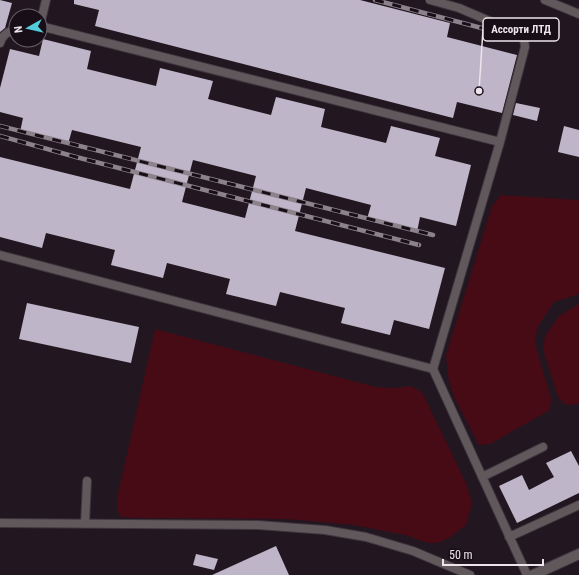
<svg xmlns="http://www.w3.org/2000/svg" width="579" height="575" font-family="'Roboto Condensed',sans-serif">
	<rect width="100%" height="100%" fill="#221721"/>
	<path fill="#460b15" d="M 501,195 L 579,200 L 579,294 L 554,302 L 537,328 L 535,344 L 551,398 L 550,410 L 490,444 L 479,445 L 454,397 L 448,377 L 446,355 L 492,206 Z
		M 579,304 L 579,403 L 572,405 L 564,404 L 558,397 L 543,350 L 545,336 L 559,316 Z
		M 155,329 L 376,387 L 396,388 L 410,386 L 422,392 L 466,483 L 472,503 L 466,525 L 449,538 L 437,543 L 428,543 L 405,535 L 354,525 L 287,519 L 135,518 L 121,517 L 117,510 L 117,498 Z"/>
	<path fill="#beb6c8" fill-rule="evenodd" d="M 0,0 L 12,3 L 5,28 L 0,32 Z
		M 74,0 L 360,0 L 450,23 L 447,37 L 517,55 L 502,113 L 457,102 L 453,118 L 95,26 L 99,10 L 74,4 Z
		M 43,39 L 91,51 L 87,69 L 156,86 L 160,68 L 213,81 L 208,99 L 271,115 L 276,97 L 325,109 L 321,127 L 386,143 L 391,126 L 440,138 L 435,156 L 471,165 L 456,226 L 420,217 L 417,232 L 367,219 L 371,205 L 306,188 L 295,231 L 445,268 L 429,329 L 394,320 L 390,335 L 341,323 L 345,308 L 280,292 L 276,306 L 226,294 L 230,279 L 167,263 L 163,278 L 111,265 L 115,250 L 46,233 L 42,248 L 0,237 L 0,157 L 130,189 L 141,147 L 72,130 L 68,144 L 20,132 L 23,118 L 0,112 L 0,88 L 10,49 L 39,56 ZM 193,160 L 256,176 L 245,218 L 182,202 Z
		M 516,103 L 540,108 L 537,121 L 513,115 Z
		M 564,126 L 579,130 L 579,157 L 558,152 Z
		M 27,303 L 139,327 L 131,363 L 19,339 Z
		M 571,451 L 579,466 L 579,493 L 517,523 L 499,486 L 522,475 L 529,490 L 554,477 L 546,463 Z
		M 276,546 L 289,575 L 212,575 Z
		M 196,554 L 218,559 L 214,570 L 193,565 Z"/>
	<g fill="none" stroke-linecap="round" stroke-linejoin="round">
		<defs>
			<path id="service" d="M 430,0 L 459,8 L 520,34 L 524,39 L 525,47 L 500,142 L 433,369 L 527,575
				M 545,0 L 579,14
				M 40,25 L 46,0
				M 40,26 L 500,142
				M 0,43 C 2,35 9,31 16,29
				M 0,255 L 433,369
				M 482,477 L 543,447
				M 0,523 L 258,525 L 325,530 L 366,537 L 413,551 L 470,575
				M 85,524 L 87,481
				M 509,537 L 579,505"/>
			<path id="tertiary" d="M 533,575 L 579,554"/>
		</defs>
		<use href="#service" stroke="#3e343d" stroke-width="10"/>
		<use href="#tertiary" stroke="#3e343d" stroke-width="12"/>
		<use href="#service" stroke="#60585b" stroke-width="8"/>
		<use href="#tertiary" stroke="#60585b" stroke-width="10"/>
		<defs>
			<path id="rail" d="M 375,0 L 493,31
				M 0,126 L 433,235
				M 0,136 L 76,157 L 419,245"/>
		</defs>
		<use href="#rail" stroke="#8c828b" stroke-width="4.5"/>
		<use href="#rail" stroke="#180e18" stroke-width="3" stroke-dasharray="9" stroke-linecap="butt"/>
	</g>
	<path fill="none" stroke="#ede4ec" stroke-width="1.5" d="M479 91L483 29"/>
	<circle fill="#ede4ec" stroke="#180e18" stroke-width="1.5" cx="479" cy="91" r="4"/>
	<rect fill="#180e18" stroke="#ede4ec" stroke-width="1.5" x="483" y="18" width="76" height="23" rx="4"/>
	<g font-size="11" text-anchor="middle" font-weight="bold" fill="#ede4ec">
		<text x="521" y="33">Ассорти ЛТД</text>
	</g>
	<g transform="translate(28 28) rotate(262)"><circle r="19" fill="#180e18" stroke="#6d646d"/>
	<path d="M0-3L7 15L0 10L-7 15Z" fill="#53cbdb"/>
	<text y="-6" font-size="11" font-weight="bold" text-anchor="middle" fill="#ede4ec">N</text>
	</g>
	<path d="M443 559v6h100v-6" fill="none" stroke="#ede4ec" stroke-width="2"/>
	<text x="449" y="559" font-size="12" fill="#ede4ec" stroke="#180e18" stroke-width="3" paint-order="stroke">50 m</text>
</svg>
